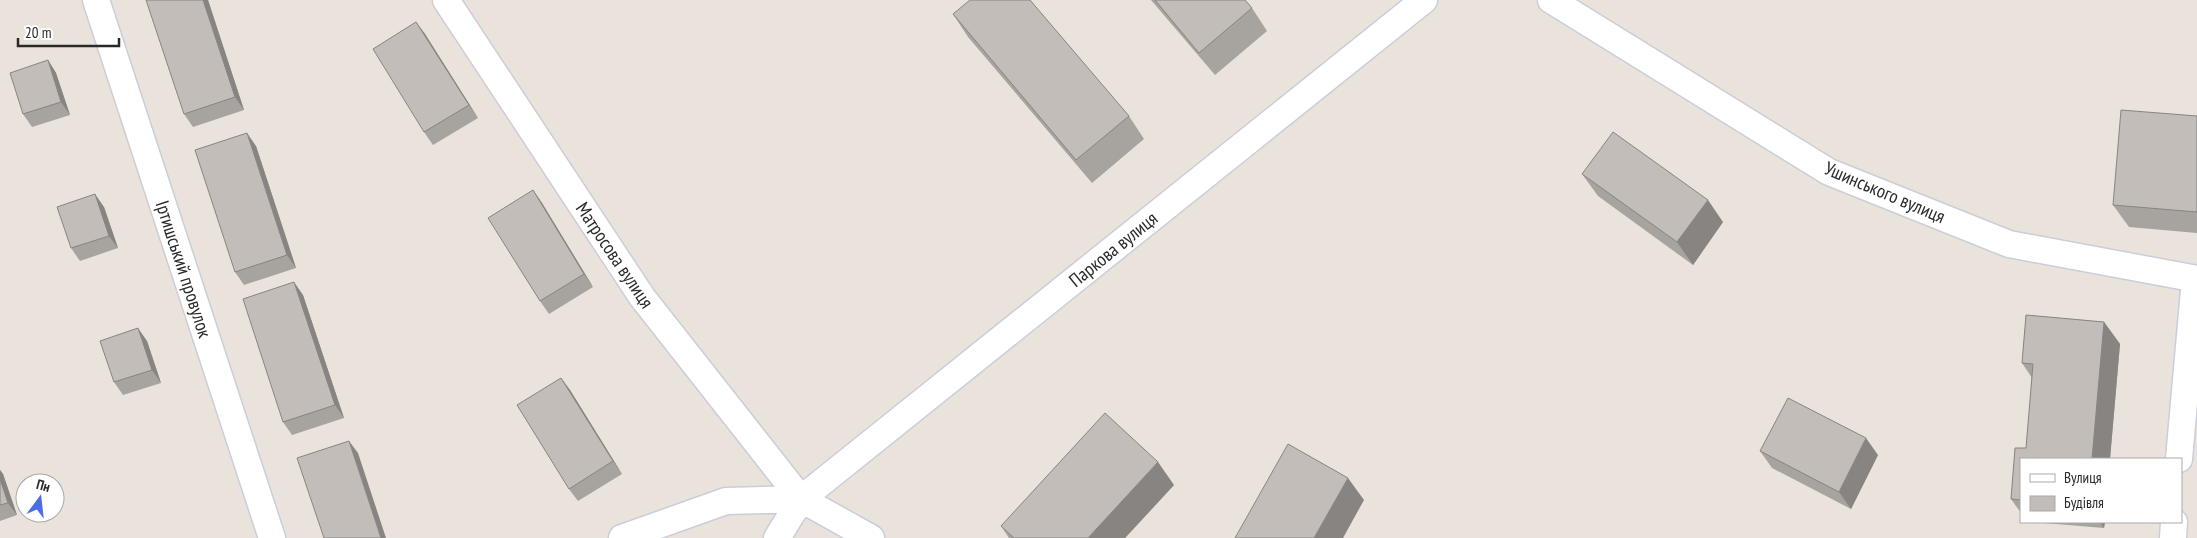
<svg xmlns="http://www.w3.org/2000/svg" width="2197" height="538" font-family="'PT Sans Narrow',sans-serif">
	<rect width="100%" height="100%" fill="#eae3dc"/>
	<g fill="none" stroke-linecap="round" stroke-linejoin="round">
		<defs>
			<path id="street" d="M 96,0 L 272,538
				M 446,0 L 642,297 L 801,499
				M 1551,0 L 1829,172 L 2009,244 L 2197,279
				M 2179,459 L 2195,279
				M 622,538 L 726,501 L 801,499 L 871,538
				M 777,538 L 801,499 L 1424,0
				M 2173,538 L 2174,522"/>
		</defs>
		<use href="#street" stroke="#caced9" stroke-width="29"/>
		<use href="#street" stroke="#fff" stroke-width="26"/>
	</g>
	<path fill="#a7a39f" d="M 208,0 L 244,110 L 193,127 L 184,114 Z
		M 1151,0 L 1245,0 L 1252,8 L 1267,31 L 1215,75 Z
		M 953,14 L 1129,116 L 1144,139 L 1092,183 L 968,37 Z
		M 416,22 L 425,34 L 478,118 L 433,145 L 424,132 Z
		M 48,60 L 56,73 L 70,115 L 32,127 L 23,114 Z
		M 2197,116 L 2197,233 L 2129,227 L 2113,205 Z
		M 256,146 L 296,268 L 244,285 L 235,272 Z
		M 1582,174 L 1723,222 L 1693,265 L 1598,196 Z
		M 533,190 L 542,203 L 593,287 L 549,314 L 540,301 Z
		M 104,207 L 118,248 L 80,261 L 71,248 Z
		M 303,295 L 344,418 L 292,435 L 283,422 Z
		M 2026,315 L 2104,322 L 2120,344 L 2110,459 L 2021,459 L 2021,513 L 2011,499 L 2015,448 L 2026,448 L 2032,378 L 2022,363 Z
		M 147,341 L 161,383 L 123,395 L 114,382 Z
		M 561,378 L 570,390 L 622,474 L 578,501 L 569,489 Z
		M 1760,451 L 1878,455 L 1851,509 L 1772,468 Z
		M 0,470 L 3,474 L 17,515 L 0,521 Z
		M 1174,485 L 1125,538 L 1009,538 L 1001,526 Z
		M 2031,522 L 2105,522 L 2104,528 Z"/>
	<path fill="#888482" d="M 203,0 L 208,0 L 244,110 L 235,97 Z
		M 416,22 L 425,34 L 478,118 L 469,105 Z
		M 48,60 L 56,73 L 70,115 L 61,102 Z
		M 247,133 L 256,146 L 296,268 L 287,255 Z
		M 533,190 L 542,203 L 593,287 L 584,274 Z
		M 95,194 L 104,207 L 118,248 L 109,236 Z
		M 1708,200 L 1723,222 L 1693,265 L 1677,242 Z
		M 294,282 L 303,295 L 344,418 L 335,405 Z
		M 2104,322 L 2120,344 L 2110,459 L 2092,459 Z
		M 138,328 L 147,341 L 161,383 L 152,370 Z
		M 561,378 L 570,390 L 622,474 L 613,461 Z
		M 1866,438 L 1878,455 L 1851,509 L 1839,492 Z
		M 349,441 L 358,453 L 386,538 L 381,538 Z
		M 1158,462 L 1174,485 L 1125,538 L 1088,538 Z
		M 0,470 L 3,474 L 17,515 L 8,503 L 0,479 Z
		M 1348,478 L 1364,500 L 1343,538 L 1314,538 Z
		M 2100,522 L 2105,522 L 2104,528 Z"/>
	<path fill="#c2bdb9" stroke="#888482" d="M 146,0 L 203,0 L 235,97 L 184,114 Z
		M 970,0 L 1030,0 L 1129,116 L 1076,160 L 953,14 Z
		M 1155,0 L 1245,0 L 1252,8 L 1199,53 Z
		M 416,22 L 469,105 L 424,132 L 373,49 Z
		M 48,60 L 61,102 L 23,114 L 10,73 Z
		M 2121,110 L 2197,116 L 2197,212 L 2113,205 Z
		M 1613,132 L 1708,200 L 1677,242 L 1582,174 Z
		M 247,133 L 287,255 L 235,272 L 195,150 Z
		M 533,190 L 584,274 L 540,301 L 488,218 Z
		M 95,194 L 109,236 L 71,248 L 57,207 Z
		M 294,282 L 335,405 L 283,422 L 243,299 Z
		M 2026,315 L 2104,322 L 2092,459 L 2021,459 L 2021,500 L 2011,499 L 2015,448 L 2026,448 L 2033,364 L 2022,363 Z
		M 138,328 L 152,370 L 114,382 L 100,341 Z
		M 561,378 L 613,461 L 569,489 L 517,405 Z
		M 1788,398 L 1866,438 L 1839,492 L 1760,451 Z
		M 1105,413 L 1158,462 L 1088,538 L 1014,538 L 1001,526 Z
		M 349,441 L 381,538 L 324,538 L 297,458 Z
		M 1288,444 L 1348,478 L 1314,538 L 1235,538 Z
		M 0,479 L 8,503 L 0,505 Z"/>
	<g text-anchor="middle" stroke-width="4" stroke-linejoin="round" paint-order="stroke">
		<g font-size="19" fill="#292929" stroke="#fff">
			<text transform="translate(1885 192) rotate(23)" y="7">Ушинського вулиця</text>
			<text transform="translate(1113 249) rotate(-39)" y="7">Паркова вулиця</text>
			<text transform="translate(615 255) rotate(56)" y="7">Матросова вулиця</text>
			<text transform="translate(184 269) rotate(72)" y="7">Іртишський провулок</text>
		</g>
	</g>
	<rect x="2020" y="458" width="162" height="65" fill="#ffffff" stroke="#a9a9a9"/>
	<rect x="2030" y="474" width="25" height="8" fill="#ffffff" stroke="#a9a9a9"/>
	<text x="2064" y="483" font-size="15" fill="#292929">Вулиця</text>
	<rect x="2030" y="496" width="25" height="15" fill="#c2bdb9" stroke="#a9a9a9"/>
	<text x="2064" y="508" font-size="15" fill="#292929">Будівля</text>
	<g transform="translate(40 498) rotate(15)"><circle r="24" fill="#ffffff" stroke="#a9a9a9"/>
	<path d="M0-4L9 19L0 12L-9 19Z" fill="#4b6ee8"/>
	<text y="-8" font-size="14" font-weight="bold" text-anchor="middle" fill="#292929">Пн</text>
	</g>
	<path d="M18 38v8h101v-8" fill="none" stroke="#292929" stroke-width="2.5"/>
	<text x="25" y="38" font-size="15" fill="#292929" stroke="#ffffff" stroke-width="4" paint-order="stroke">20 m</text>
</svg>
